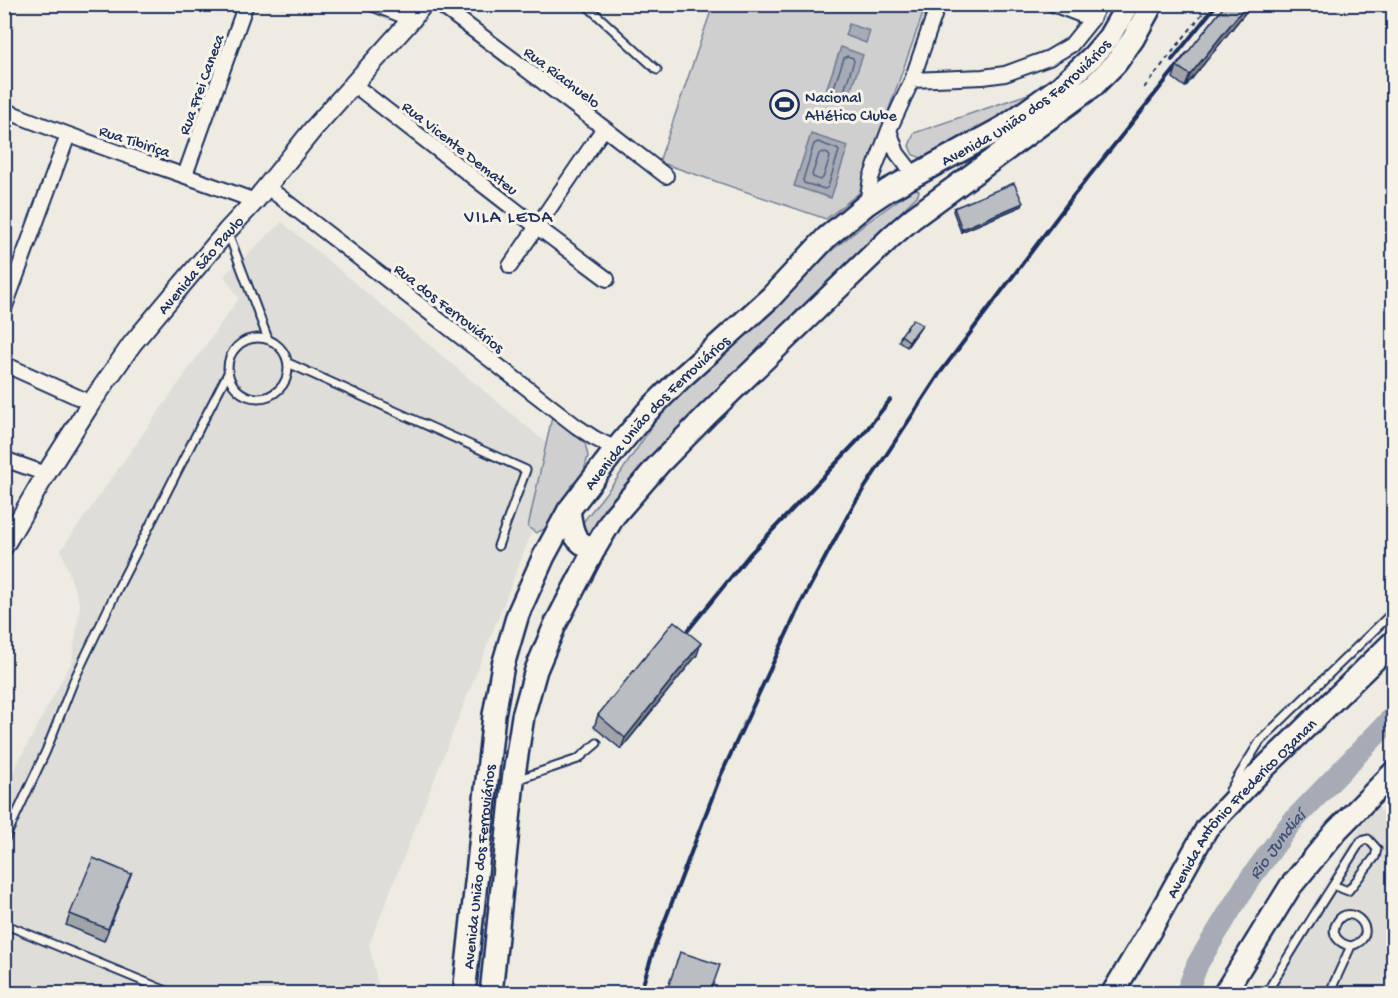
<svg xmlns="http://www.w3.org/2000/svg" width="1398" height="998" font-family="'Gochi Hand',sans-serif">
	<rect width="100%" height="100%" fill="#eeebe2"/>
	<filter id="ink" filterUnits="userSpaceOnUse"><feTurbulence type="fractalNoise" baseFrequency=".0167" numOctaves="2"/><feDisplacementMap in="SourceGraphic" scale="12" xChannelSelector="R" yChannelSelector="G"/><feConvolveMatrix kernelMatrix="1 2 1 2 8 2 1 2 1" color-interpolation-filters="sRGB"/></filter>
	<g filter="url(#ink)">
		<path fill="#deddd8" d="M 282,222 L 562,456 L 369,945 L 379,989 L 389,993 L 5,994 L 5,787 L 72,661 L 80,605 L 61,550 L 239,298 L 224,276 Z
			M 1374,804 L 1393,822 L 1393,993 L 1261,994 Z"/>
		<path fill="#cfcfcf" stroke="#757f96" stroke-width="1.5" d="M 713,5 L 926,5 L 859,193 L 826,219 L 659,162 Z
			M 1040,90 L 973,132 L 922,158 L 913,155 L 909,146 L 914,133 Z
			M 915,188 L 919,191 L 918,195 L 870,242 L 850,266 L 594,536 L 585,536 L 582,531 L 583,522 L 616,480 L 654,423 L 709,363 L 772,307 L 831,251 L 869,221 Z
			M 552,417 L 585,443 L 588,456 L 584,471 L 551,526 L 536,533 L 528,527 Z"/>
		<path fill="#a6abb5" stroke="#6e7992" stroke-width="1.5" d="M 849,24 L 870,31 L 866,43 L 845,35 Z
			M 841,47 L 863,55 L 847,101 L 825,93 Z
			M 811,134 L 848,146 L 831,198 L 794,186 Z"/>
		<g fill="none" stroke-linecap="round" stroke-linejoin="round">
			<path stroke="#536181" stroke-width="1.5" d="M 847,56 L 853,58 L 854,61 L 844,91 L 841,92 L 835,90 L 834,87 L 844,58 Z
				M 818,142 L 837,149 L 839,151 L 828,187 L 825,189 L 804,183 L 803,180 L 814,144 Z
				M 822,152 L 828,154 L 830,157 L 823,178 L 820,180 L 813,177 L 812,175 L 819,154 Z"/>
			<path stroke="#a6abb5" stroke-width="22" id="s1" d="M 1186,994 L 1198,963 L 1247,883 L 1291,823 L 1394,716"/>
			<defs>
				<path id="service" d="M 585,4 L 657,70
					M 228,233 L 268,339
					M228 368a30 30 0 1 1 60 0a30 30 0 1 1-60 0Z
					M 288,363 L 526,470 L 498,546
					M 516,780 L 578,759 L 597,743
					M 1230,790 L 1260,741 L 1394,611
					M 4,841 L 46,751 L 74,680 L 118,588 L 201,425 L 228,373
					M 4,924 L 174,994
					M 1266,994 C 1296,942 1329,892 1361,841 L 1368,839 L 1377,849 L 1375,857 L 1348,891 L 1333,885
					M 1329,994 L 1351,946 C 1384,936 1351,899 1337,922 C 1329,935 1340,944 1351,946"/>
				<path id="minor" d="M 374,4 L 412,19
					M 439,4 L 604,128 L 666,176
					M 1053,4 L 1092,19
					M 912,80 L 983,77 L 1005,74 L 1049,58 L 1071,45 L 1092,19 L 1099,4
					M 353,84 L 536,226 L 607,279
					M 4,110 C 87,144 172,170 255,201
					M 889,130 L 897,153 L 914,175
					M 185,175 L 246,4
					M 266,186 L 576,426 L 594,438 L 616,449
					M 867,204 L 871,178 L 889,130 L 912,80 L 938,4
					M 510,266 L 604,128
					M 4,309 L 68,135
					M 4,364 L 91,403
					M 4,459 L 46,474"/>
				<g id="secondary">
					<path id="s2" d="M 4,546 L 46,474 L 91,403 L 132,344 L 227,231 L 255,201 L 314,128 L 412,19 L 423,4"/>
				</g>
				<g id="primary">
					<path d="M 569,510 C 572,531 572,541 594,550"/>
					<path id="s3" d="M 464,994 L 494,715 L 503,665 L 518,614 L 544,556 L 569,510 L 616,449 L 646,413 L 680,379 L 771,297 L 827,237 L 867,204 L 888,190 L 1004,127 L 1061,86 L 1093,56 L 1109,37 L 1128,4"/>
					<path d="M 491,994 L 513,781 L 523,716 L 536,670 L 555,625 L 594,550 L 614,516 L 659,464 L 708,414 L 892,236 L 913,218 L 1093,86 L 1116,63 L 1133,39 L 1152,4"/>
					<path id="s4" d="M 1112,994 L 1151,929 L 1207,828 L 1260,772 L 1394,641"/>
					<path d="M 1224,994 L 1290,887 L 1337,830 L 1394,772"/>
				</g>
			</defs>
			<use href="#service" stroke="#1b2f5e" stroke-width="11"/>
			<use href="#minor" stroke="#1b2f5e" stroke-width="18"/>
			<use href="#secondary" stroke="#1b2f5e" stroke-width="22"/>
			<use href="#primary" stroke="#1b2f5e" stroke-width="26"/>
			<path stroke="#1b2f5e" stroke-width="2" stroke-dasharray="4.5 4.5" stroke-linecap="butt" d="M 1185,87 L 1252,4
				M 1144,88 L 1210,4"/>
			<use href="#service" stroke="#f7f3e8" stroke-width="7"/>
			<use href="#minor" stroke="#f7f3e8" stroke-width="14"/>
			<use href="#secondary" stroke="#f7f3e8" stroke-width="18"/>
			<use href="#primary" stroke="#f7f3e8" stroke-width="21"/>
			<path stroke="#1b2f5e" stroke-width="4" d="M 1172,60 L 1217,4
				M 677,644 L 749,555 L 860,438 L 890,400
				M 640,994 L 654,949 L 720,777 L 801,603 L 854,504 L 940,373 L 1074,195 L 1187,54"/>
		</g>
		<path fill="#a0a3a7" stroke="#1b2f5e" stroke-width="1.5" d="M 1226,4 L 1252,4 L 1185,87 L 1173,78 L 1177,66 Z
			M 1023,203 L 1022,206 L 961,232 L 953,211 L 954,208 Z
			M 922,325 L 919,330 L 907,347 L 899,341 L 901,335 Z
			M 697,655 L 621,749 L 594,727 L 598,715 Z
			M 131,874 L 104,941 L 66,925 L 70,914 Z"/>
		<path fill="#828488" stroke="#1b2f5e" stroke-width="1.5" d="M 1247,4 L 1252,4 L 1185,87 L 1190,75 Z
			M 1023,203 L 1022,206 L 961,232 L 962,229 Z
			M 922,325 L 919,330 L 907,347 L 909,341 Z
			M 701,643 L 697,655 L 621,749 L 625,738 Z"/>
		<path fill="#babdc2" stroke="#1b2f5e" stroke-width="1.5" d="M 1226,4 L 1247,4 L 1190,75 L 1177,66 Z
			M 1014,183 L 1023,203 L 962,229 L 954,208 Z
			M 913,319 L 922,325 L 909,341 L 901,335 Z
			M 674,621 L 701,643 L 625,738 L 598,715 Z
			M 93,858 L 131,874 L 108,929 L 70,914 Z
			M 680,952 L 720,965 L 710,993 L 666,993 Z"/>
	</g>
	<defs>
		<symbol id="stadium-ring" viewBox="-11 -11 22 22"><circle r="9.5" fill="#f7f3e8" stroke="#1b2f5e" stroke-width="1.5"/><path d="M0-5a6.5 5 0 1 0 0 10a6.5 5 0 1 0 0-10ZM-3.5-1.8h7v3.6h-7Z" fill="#1b2f5e"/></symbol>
	</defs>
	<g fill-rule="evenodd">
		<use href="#stadium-ring" x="768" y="88" width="33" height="33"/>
	</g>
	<g text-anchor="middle" stroke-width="6" stroke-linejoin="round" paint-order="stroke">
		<g font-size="16" fill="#1b2f5e" stroke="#f7f3e8">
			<text transform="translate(563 76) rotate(37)" y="6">Rua Riachuelo</text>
			<text transform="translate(200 84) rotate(-70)" y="6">Rua Frei Caneca</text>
			<text dy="6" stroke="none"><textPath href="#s3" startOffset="1118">Avenida União dos Ferroviários</textPath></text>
			<text transform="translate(135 140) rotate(18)" y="6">Rua Tibiriça</text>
			<text transform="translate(461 147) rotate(38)" y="6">Rua Vicente Demateu</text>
			<text dy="6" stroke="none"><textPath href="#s2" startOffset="344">Avenida São Paulo</textPath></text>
			<text transform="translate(450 307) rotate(38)" y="6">Rua dos Ferroviários</text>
			<text dy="6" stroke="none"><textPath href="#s3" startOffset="632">Avenida União dos Ferroviários</textPath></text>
			<text dy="6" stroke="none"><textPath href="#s4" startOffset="228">Avenida Antônio Frederico Ozanan</textPath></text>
			<text dy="6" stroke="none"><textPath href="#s3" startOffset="128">Avenida União dos Ferroviários</textPath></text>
		</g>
		<g font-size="16" fill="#1b2f5e" stroke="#f7f3e8" text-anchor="start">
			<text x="805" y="102">Nacional<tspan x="805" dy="18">Atlético Clube</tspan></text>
		</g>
		<g font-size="18" letter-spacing="1.5" fill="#1b2f5e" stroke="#f7f3e8">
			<text x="509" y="222">VILA LEDA</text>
		</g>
		<g font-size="18" font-style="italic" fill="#455478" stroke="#f7f3e8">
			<text dy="6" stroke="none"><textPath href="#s1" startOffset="176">Rio Jundiaí</textPath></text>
		</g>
	</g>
	<rect width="1398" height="998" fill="none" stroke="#f7f3e8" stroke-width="24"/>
	<rect x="12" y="12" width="1374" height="974" fill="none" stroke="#1b2f5e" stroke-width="2" filter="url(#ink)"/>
</svg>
